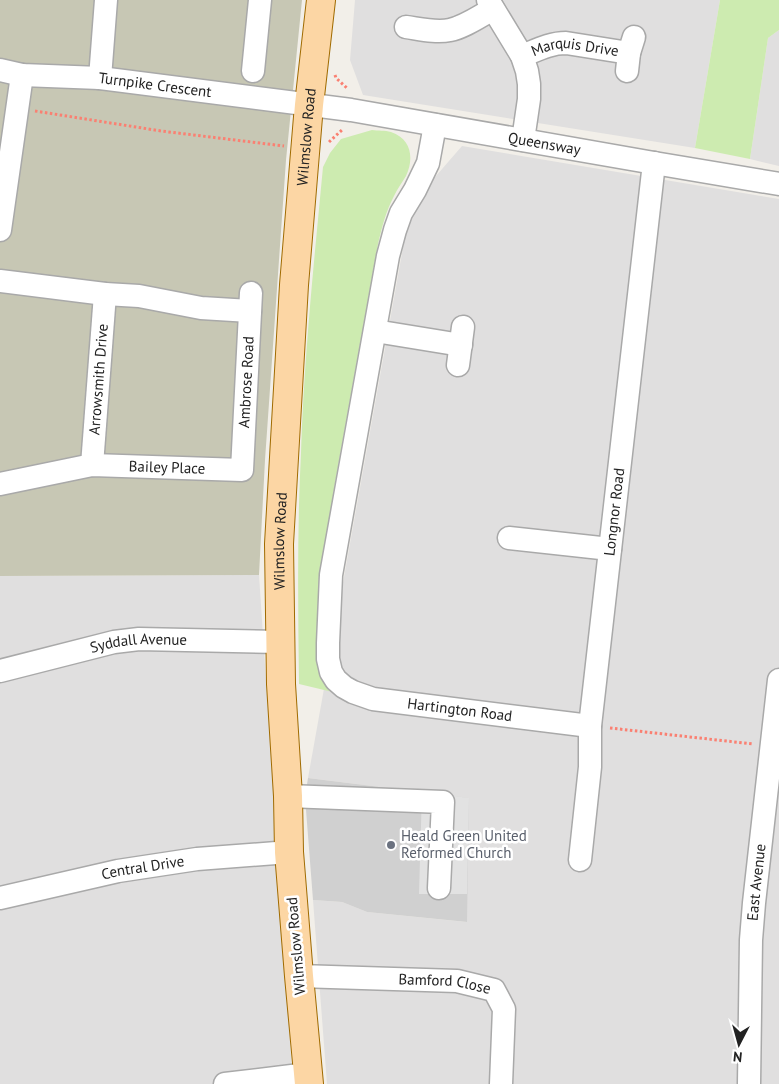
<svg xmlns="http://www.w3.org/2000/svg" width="779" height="1084" font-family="'PT Sans',sans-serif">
	<rect width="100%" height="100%" fill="#f2efe9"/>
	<path fill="#e0dfdf" d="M 355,0 L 720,0 L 695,148 L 363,95 L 350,60 Z
		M 779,30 L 779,166 L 750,159 L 768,38 Z
		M 462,146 L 779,199 L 779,1084 L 327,1084 L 313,900 L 342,902 L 367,912 L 466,922 L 468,798 L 308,778 L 406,231 L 429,184 Z
		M 259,575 L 293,1084 L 0,1084 L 0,576 Z"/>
	<path fill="#d0d0d0" d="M 308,778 L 469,798 L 467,922 L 367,912 L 342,902 L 313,900 L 305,797 Z"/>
	<path fill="#c7c7b4" d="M 0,0 L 302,0 L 286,160 L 265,460 L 259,575 L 0,576 Z"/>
	<path fill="#cdebb0" d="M 720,0 L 779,0 L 779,30 L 768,38 L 750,159 L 695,148 Z
		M 372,130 C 378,131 385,130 391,132 C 412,139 414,159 406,176 C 402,183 397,189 394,196 C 386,211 382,227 378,244 L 335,483 L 319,584 L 318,647 L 345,695 L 299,684 C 298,607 297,530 301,453 C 304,357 314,262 323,167 L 330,153 L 341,139 Z"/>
	<path fill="#e2e2e2" d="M 422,792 L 469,798 L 467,894 L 419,894 Z"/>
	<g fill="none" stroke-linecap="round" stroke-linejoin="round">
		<defs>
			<g id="minor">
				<path d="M 488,0 L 522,56 L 527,71 L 529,84 L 529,99 L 523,140"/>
				<path d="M 406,27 C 420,29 436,33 450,30 C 465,27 480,16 493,9"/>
				<path id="s1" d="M 522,56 C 537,50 550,43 566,43 L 629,53"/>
				<path id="s2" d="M 0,70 L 22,75 L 100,78 L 351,110 L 654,163 L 779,184"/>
				<path d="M 253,71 L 260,0"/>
				<path d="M 627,71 L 629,53 L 634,37"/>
				<path d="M 100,78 L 106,0"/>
				<path id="s3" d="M 435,125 L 428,163 L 415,190 L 401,213 L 395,230 L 388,256 L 331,575 L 328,643 L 328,659 L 331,672 L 336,680 L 344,687 L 353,692 L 373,699 L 590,726"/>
				<path d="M 0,230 L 22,75"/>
				<path d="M 0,281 L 105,294 L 139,296 L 201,308 L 250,311"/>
				<path d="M 375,331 L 461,345"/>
				<path d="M 458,365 L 463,327"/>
				<path id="s4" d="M 92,465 L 105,294"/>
				<path id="s5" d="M 0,484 L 92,465 L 242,470 L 251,293"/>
				<path d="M 509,538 L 610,549"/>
				<path id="s6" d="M 0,671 L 114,642 L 139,639 L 280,642"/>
				<path d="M 288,796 L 443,802 L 439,888"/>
				<path id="s7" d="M 580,860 L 590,767 L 590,726 L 654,163"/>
				<path id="s8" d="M 0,898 L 118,871 L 197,859 L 289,852"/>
				<path id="s9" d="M 299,976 L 457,981 L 494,990 L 504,1009 L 501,1084"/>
				<path d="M 225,1084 L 308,1074"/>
				<path id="s10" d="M 749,1084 L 751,940 L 754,903 L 779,680"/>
			</g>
			<g id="major">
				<path id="s11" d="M 309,1084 L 299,976 L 289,852 L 288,796 L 281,684 L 279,544 L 294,285 L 309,105 L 321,0"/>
			</g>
		</defs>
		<use href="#minor" stroke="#a9a9a9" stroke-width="25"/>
		<use href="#major" stroke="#a06b00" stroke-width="30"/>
		<path stroke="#fa8072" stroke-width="3" stroke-dasharray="2.5 2.5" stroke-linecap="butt" d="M 335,75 L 336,78 L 348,89
			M 35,111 L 161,131 L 284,146
			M 329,142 L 343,129
			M 610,728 L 753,744"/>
		<use href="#minor" stroke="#fff" stroke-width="22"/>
		<use href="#major" stroke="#fcd6a4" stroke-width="28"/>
	</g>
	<circle fill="#6b7280" stroke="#fff" stroke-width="2" cx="391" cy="845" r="5"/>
	<g text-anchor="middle" stroke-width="5" stroke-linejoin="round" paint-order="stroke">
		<g font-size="15" fill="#222" stroke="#fff">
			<text dy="5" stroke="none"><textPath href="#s1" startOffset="55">Marquis Drive</textPath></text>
			<text dy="5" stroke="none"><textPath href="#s2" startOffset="156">Turnpike Crescent</textPath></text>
			<text dy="5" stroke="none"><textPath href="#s11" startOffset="949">Wilmslow Road</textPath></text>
			<text dy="5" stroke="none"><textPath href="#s2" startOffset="550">Queensway</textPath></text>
			<text dy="5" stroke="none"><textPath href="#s4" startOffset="86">Arrowsmith Drive</textPath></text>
			<text dy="5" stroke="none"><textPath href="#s5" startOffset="332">Ambrose Road</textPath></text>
			<text dy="5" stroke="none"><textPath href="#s5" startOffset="169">Bailey Place</textPath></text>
			<text dy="5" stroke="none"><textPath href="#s7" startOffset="350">Longnor Road</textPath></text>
			<text dy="5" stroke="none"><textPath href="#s11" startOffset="544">Wilmslow Road</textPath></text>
			<text dy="5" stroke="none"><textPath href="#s6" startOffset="142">Syddall Avenue</textPath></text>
			<text dy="5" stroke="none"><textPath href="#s3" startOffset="701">Hartington Road</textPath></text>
			<text dy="5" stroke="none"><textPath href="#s8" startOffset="146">Central Drive</textPath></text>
			<text dy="5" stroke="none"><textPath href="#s10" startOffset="202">East Avenue</textPath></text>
			<text transform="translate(296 946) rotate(-95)" y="5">Wilmslow Road</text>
			<text dy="5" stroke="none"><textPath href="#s9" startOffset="146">Bamford Close</textPath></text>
		</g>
		<g font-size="15" fill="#5b616d" stroke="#fff" text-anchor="start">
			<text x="401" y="841">Heald Green United<tspan x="401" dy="17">Reformed Church</tspan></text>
		</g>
	</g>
	<g transform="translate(739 1044) rotate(186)" stroke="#ffffff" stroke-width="4" paint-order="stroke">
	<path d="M0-4L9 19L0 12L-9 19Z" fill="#222222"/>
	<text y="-8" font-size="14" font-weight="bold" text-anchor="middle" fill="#222222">N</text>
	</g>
</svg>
